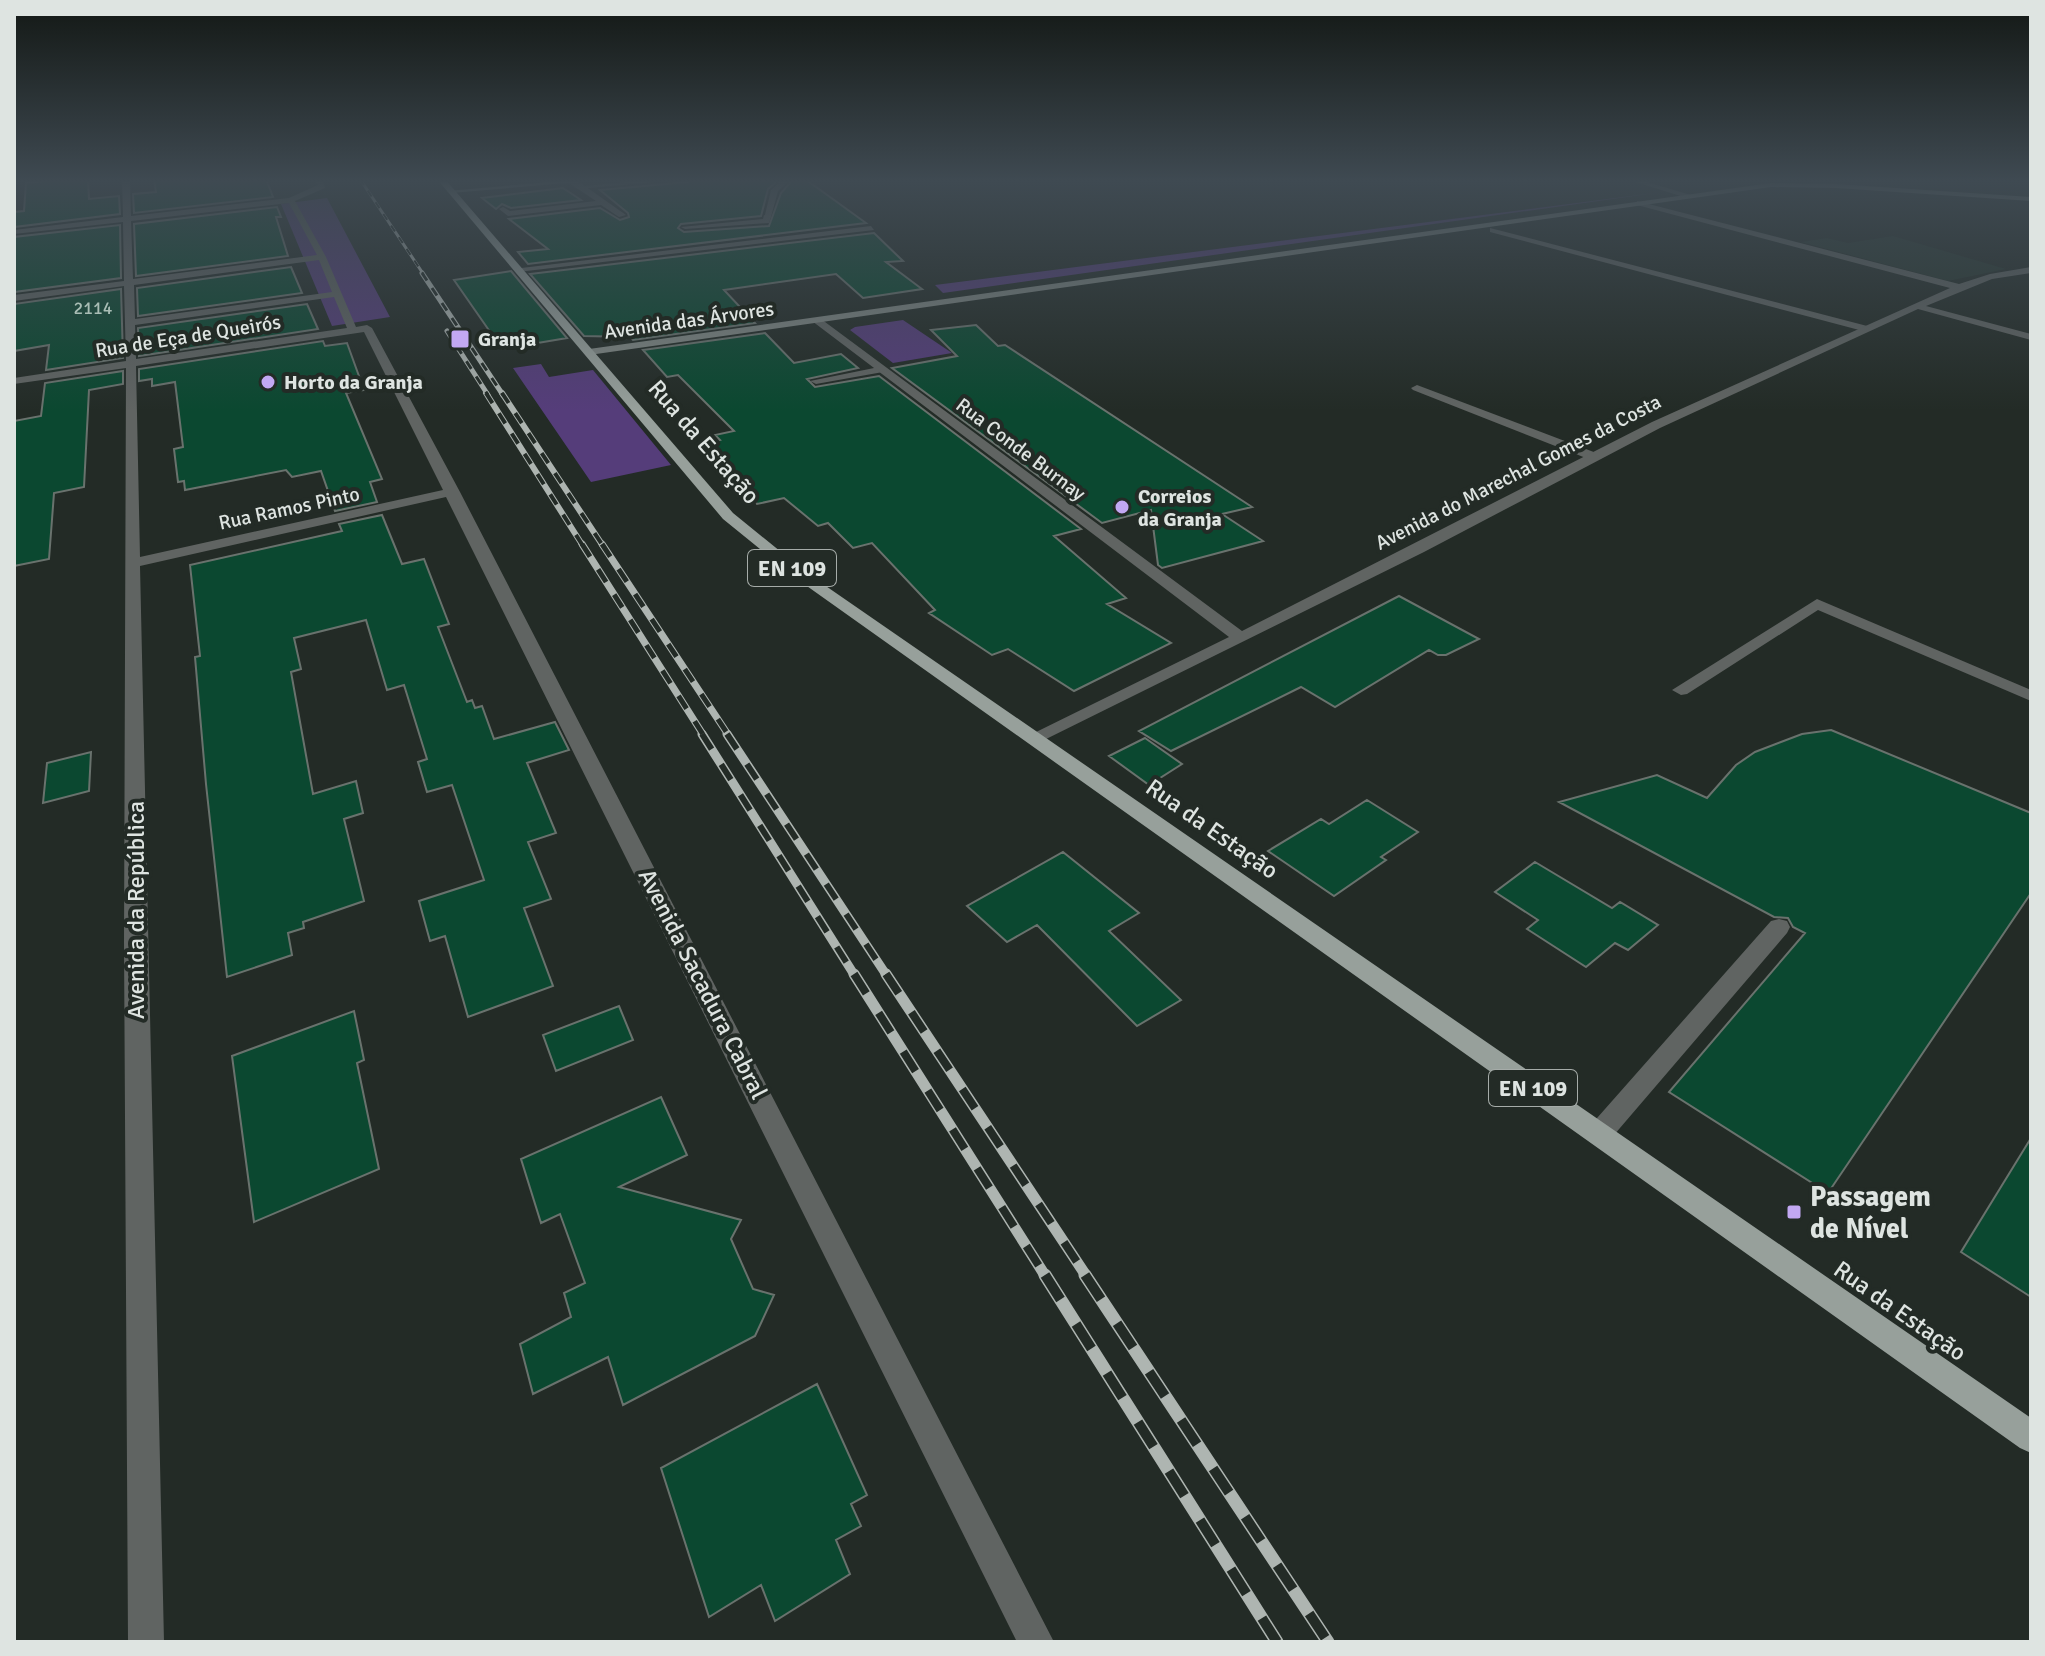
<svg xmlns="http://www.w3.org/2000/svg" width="2045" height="1656" font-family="Signika,sans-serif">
	<rect width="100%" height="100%" fill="#232b26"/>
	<path fill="#27362e" d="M 1893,236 L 2006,269 L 1948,281 L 1801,242 L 1827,238 L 1848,243 Z"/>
	<path fill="#553d7a" d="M 1662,192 L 943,293 L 935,285 Z
		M 327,198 L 390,317 L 332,326 L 281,204 Z
		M 903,320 L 952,353 L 893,363 L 850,330 L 855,327 Z
		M 541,364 L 549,377 L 593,370 L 671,465 L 591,482 L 513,368 Z"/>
	<path fill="#0b4830" stroke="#69726d" stroke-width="2" d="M 64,179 L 88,179 L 89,199 L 119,196 L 120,214 L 14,227 L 14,212 L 24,211 L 26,183 Z
		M 154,179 L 266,179 L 273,197 L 134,213 L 133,194 L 156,192 Z
		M 691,179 L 773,179 L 775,183 L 768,189 L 761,216 L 681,224 L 678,228 L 684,232 L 769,226 L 781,193 L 790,183 L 788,179 L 805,179 L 866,223 L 528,264 L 518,252 L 548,249 L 509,219 L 600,208 L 620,220 L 629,217 L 628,213 L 600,190 L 688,182 Z
		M 563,188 L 581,200 L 511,208 L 502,204 L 496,209 L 482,198 Z
		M 277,207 L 281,217 L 276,217 L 288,256 L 136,276 L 134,224 Z
		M 120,225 L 121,278 L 14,292 L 14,237 Z
		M 874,233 L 903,261 L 886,262 L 922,289 L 863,298 L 836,274 L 724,290 L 755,323 L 633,340 L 630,337 L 584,336 L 530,274 Z
		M 291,267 L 302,293 L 138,316 L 137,288 Z
		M 511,271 L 567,338 L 502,349 L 454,280 Z
		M 121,289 L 123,358 L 46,370 L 49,345 L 14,351 L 14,304 Z
		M 307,304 L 318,329 L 139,356 L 138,328 Z
		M 976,325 L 998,346 L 1005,345 L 1252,507 L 1222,514 L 1263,541 L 1162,568 L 1158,565 L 1151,510 L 1102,523 L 892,368 L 957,356 L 931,330 Z
		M 765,333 L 794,363 L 841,354 L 858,368 L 807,379 L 815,387 L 879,376 L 1081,529 L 1054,536 L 1126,598 L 1107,604 L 1171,643 L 1074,691 L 1008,649 L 992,655 L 929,613 L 935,610 L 872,543 L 853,548 L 828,523 L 818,526 L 784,498 L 757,504 L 708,443 L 720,440 L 715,435 L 734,431 L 678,375 L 667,377 L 643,350 Z
		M 323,341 L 325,346 L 347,343 L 364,390 L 346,393 L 382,479 L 370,482 L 377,502 L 335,511 L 321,471 L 292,477 L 286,470 L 185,490 L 184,481 L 178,482 L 174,449 L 183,447 L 175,382 L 152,386 L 152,379 L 139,381 L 139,369 Z
		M 123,371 L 123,384 L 89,390 L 84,487 L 54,493 L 49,559 L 14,566 L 14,421 L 41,416 L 45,383 Z
		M 382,515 L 402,564 L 424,559 L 449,624 L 438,627 L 467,702 L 472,700 L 475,708 L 482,706 L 494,739 L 555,722 L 569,750 L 527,763 L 556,833 L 528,842 L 551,899 L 524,908 L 553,986 L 468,1017 L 445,936 L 430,941 L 419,901 L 484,880 L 452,785 L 427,792 L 418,762 L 427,759 L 404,685 L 387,690 L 366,620 L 294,638 L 301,669 L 291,672 L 313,794 L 356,781 L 363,813 L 344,819 L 364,901 L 303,922 L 304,928 L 288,933 L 292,955 L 227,977 L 206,784 L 195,657 L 200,656 L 190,565 L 342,531 L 339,524 Z
		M 1399,596 L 1479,639 L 1446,655 L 1438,655 L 1429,650 L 1335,707 L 1301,687 L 1171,751 L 1139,731 Z
		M 1831,730 L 2031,813 L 2031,893 L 1828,1193 L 1669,1092 L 1805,933 L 1793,927 L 1788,918 L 1774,917 L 1559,802 L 1657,775 L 1707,798 L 1736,765 L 1755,752 L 1802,734 Z
		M 1145,738 L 1182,764 L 1149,785 L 1109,756 Z
		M 91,752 L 89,791 L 43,803 L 47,763 Z
		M 1367,800 L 1418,832 L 1381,857 L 1386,860 L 1334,896 L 1268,851 L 1321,819 L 1329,824 Z
		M 1063,852 L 1139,913 L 1109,931 L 1181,1000 L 1137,1026 L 1037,925 L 1007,942 L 967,906 Z
		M 1535,862 L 1612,908 L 1620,902 L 1658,925 L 1628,950 L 1615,943 L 1586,967 L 1527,929 L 1538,920 L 1495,892 Z
		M 619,1006 L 633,1040 L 556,1071 L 543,1035 Z
		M 354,1011 L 364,1060 L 357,1063 L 379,1169 L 254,1222 L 232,1056 Z
		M 661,1097 L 687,1155 L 619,1187 L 741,1220 L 731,1239 L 753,1289 L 774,1295 L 755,1336 L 623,1405 L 608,1357 L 533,1394 L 520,1344 L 571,1317 L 564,1293 L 585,1283 L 560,1214 L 541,1223 L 521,1159 Z
		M 2031,1138 L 2031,1297 L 1961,1252 Z
		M 817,1384 L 867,1495 L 851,1504 L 861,1526 L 836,1540 L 850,1574 L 775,1621 L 761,1585 L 709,1617 L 661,1468 Z"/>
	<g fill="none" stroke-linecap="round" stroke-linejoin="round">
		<path fill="#606462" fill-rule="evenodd" d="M 657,179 L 688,179 L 578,189 L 574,187 Z
			M 764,215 L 771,217 L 769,223 L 685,229 L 681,227 L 763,219 Z
			M 879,367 L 883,368 L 883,372 L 816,384 L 810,381 Z
			M 1417,385 L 1599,454 L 1601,457 L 1591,460 L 1413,390 L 1411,388 Z
			M 1779,919 L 1787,921 L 1790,927 L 1787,933 L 1608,1142 L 1599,1145 L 1590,1142 L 1586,1134 L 1590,1126 L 1771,921 Z"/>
		<path fill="#606462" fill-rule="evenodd" d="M 1490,228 L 1871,327 L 1872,329 L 1863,331 L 1490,232 Z"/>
		<path fill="#606462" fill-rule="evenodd" d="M 14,179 L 22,179 L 14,181 Z
			M 122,179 L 130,179 L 131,216 L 289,198 L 318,185 L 314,179 L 322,179 L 325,188 L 295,201 L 326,257 L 356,327 L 367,325 L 372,328 L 460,492 L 1054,1642 L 1017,1642 L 446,497 L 140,566 L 164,1642 L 128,1642 L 124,942 L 126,368 L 14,384 L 14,378 L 126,361 L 124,286 L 14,301 L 14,295 L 124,281 L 123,222 L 14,234 L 14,230 L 123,217 ZM 289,203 L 317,255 L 133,279 L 131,221 ZM 319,260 L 332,292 L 135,319 L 134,285 ZM 334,297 L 347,328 L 136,359 L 135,325 ZM 364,332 L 443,490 L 140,557 L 136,366 Z
			M 569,179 L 575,179 L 626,215 L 619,217 L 601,205 L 508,216 L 499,209 L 503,207 L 510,211 L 596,201 L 569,183 Z
			M 776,179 L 784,179 L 787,183 L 778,191 L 771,217 L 764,219 L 771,190 L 779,183 Z
			M 1626,179 L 1637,179 L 1694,196 L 1687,198 Z
			M 1637,201 L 1959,284 L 1990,274 L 2031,267 L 2031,273 L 1992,279 L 1926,306 L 2031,334 L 2031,340 L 1918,309 L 1660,428 L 1424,552 L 1036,744 L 1027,739 L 1030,735 L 1229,637 L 812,321 L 821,319 L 1242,631 L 1652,422 L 1950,288 L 1637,205 Z
			M 871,226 L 874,230 L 518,272 L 513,269 Z
			M 1817,599 L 2031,690 L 2031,701 L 1818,610 L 1687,694 L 1681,695 L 1672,690 Z"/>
		<path fill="#7f8682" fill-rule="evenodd" d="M 583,179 L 614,179 L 451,193 L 447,191 Z
			M 1771,183 L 1836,184 L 2031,197 L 2031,201 L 1836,188 L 1771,187 L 589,355 L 584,352 L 589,349 Z"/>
		<path fill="#97a09b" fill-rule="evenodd" d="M 437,179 L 445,179 L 733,513 L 807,573 L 2031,1418 L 2031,1453 L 2020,1448 L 797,579 L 723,519 Z"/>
		<defs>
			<path id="rail-far6" d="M 360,179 L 424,275"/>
			<path id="rail-far5" d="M 422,273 L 503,395
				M 447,331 L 488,395"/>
			<path id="rail-far4" d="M 486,393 L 583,546
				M 502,393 L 603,546"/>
			<path id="rail-far3" d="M 582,544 L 704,736
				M 602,544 L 729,736"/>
			<path id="rail-far2" d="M 702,734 L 855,976
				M 727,734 L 887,976"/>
			<path id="rail-far1" d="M 854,974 L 1046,1277
				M 886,974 L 1087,1277"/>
			<path id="rail" d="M 1045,1275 L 1277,1642
				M 1085,1275 L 1328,1642"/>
		</defs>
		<use href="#rail-far6" stroke="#aeb5b1" stroke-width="3"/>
		<use href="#rail-far5" stroke="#aeb5b1" stroke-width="5"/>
		<use href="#rail-far4" stroke="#aeb5b1" stroke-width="6"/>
		<use href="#rail-far3" stroke="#aeb5b1" stroke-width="7"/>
		<use href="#rail-far2" stroke="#aeb5b1" stroke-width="9"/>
		<use href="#rail-far1" stroke="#aeb5b1" stroke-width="11"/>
		<use href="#rail" stroke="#aeb5b1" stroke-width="13"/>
		<use href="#rail-far6" stroke="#232b26" stroke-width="2" stroke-dasharray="7" stroke-linecap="butt"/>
		<use href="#rail-far5" stroke="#232b26" stroke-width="3" stroke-dasharray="9" stroke-linecap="butt"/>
		<use href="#rail-far4" stroke="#232b26" stroke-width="4" stroke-dasharray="12" stroke-linecap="butt"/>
		<use href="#rail-far3" stroke="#232b26" stroke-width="5" stroke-dasharray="15" stroke-linecap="butt"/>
		<use href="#rail-far2" stroke="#232b26" stroke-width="6" stroke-dasharray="18" stroke-linecap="butt"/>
		<use href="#rail-far1" stroke="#232b26" stroke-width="8" stroke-dasharray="23" stroke-linecap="butt"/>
		<use href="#rail" stroke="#232b26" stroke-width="10" stroke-dasharray="29" stroke-linecap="butt"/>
	</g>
	<linearGradient id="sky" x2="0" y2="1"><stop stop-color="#131815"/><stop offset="0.44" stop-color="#3f4a52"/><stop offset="1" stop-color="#3f4a52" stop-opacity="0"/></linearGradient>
	<rect width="2045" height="411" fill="url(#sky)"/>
	<g fill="#c2a8f2" stroke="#232b26" stroke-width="3">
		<rect x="450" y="329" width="20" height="20" rx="4"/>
		<circle cx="268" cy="382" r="8"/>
		<circle cx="1122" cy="507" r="8"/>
		<rect x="1786" y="1204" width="16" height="16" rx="4"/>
	</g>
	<g text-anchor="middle" stroke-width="8" stroke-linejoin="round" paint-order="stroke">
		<g font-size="18" fill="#a9bdb5">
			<text x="93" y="314">2114</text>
		</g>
		<g font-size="20" fill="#dee4e1" stroke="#232b26">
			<text transform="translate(689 320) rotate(-8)" y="7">Avenida das Árvores</text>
			<text transform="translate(188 336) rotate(-9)" y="7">Rua de Eça de Queirós</text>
			<text transform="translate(1021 449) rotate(37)" y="7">Rua Conde Burnay</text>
			<text transform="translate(1518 472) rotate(-27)" y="7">Avenida do Marechal Gomes da Costa</text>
			<text transform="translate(289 508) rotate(-12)" y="7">Rua Ramos Pinto</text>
		</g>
		<g font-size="20" font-weight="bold" fill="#dee4e1" stroke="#232b26" text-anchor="start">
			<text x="478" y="346">Granja</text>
			<text x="284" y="389">Horto da Granja</text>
			<text x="1138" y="503">Correios<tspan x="1138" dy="23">da Granja</tspan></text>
		</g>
		<g fill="#232b26" stroke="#a6aca9" stroke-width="2">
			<rect x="748" y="550" width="88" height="36" rx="6"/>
			<rect x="1489" y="1070" width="88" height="36" rx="6"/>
		</g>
		<g font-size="22" font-weight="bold" fill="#dee4e1">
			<text x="792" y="576">EN 109</text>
			<text x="1533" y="1096">EN 109</text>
		</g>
		<g font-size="24" fill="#dee4e1" stroke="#232b26">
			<text transform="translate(704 442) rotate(49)" y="8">Rua da Estação</text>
			<text transform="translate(1212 829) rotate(35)" y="8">Rua da Estação</text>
			<text transform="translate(136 910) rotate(-90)" y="8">Avenida da República</text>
			<text transform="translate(703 984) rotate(63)" y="8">Avenida Sacadura Cabral</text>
			<text transform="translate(1900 1311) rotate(35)" y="8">Rua da Estação</text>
		</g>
		<g font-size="28" font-weight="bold" fill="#dee4e1" stroke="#232b26" text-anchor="start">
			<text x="1810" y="1206">Passagem<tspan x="1810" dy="32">de Nível</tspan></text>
		</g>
	</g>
	<rect width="2045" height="1656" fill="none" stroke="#dee4e1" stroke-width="32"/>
</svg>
